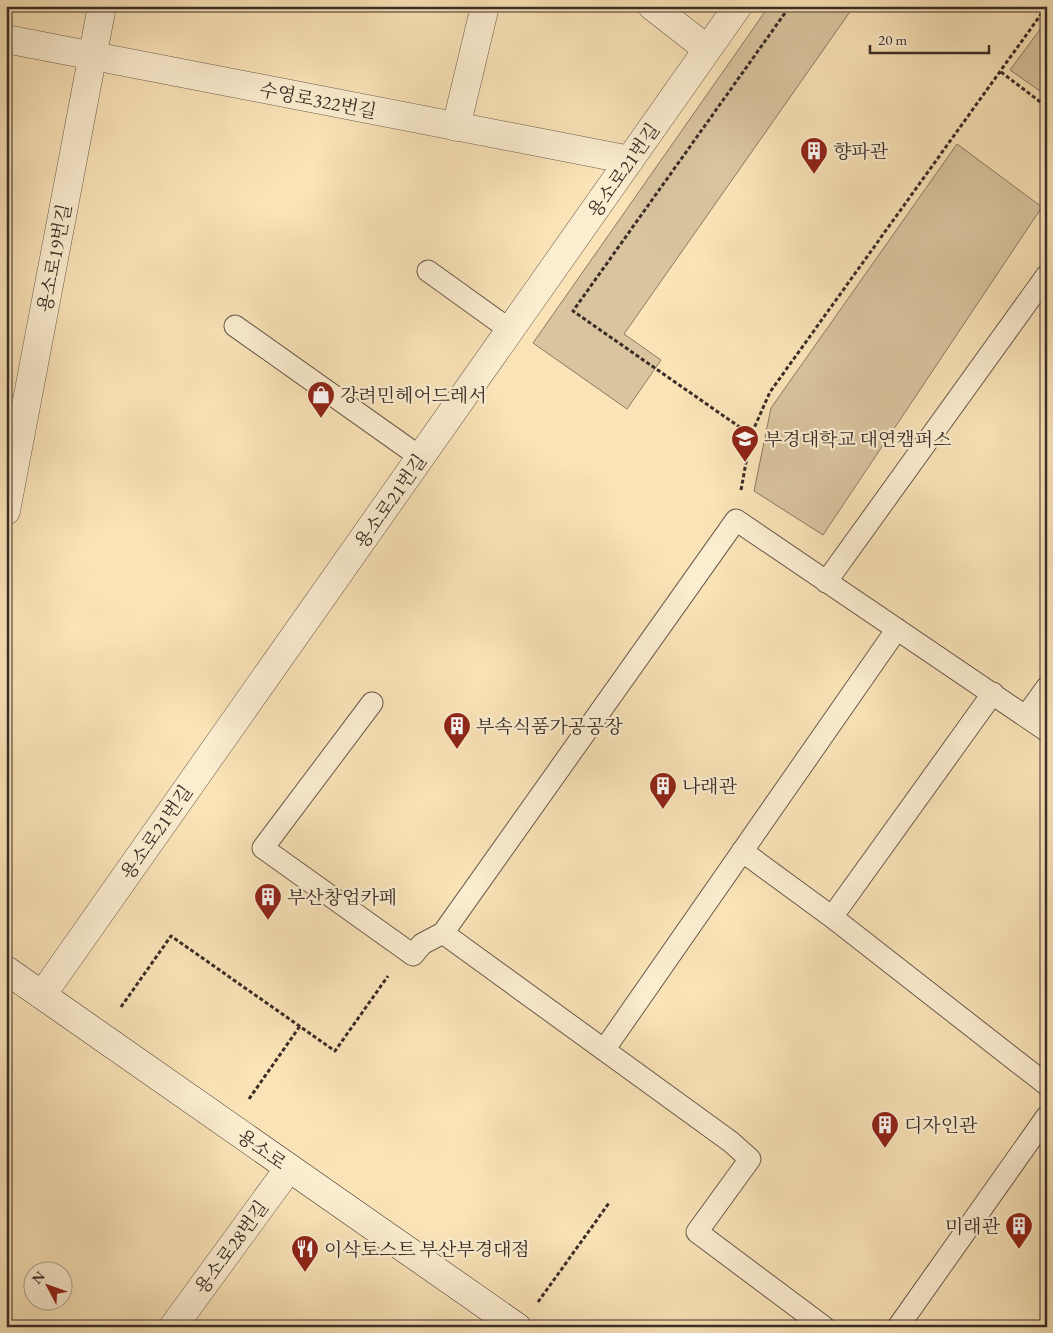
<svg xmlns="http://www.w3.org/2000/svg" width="1053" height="1333" font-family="'EB Garamond','Noto Serif KR',serif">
	<rect width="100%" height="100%" fill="#f9e3b7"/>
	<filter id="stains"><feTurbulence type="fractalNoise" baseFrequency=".004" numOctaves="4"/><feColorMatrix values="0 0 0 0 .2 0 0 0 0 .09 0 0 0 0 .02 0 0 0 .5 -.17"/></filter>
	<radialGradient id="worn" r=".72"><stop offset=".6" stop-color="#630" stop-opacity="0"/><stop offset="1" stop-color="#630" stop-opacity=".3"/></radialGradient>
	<path fill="#d9c49f" stroke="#8a7864" d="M 769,6 L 854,6 L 624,334 L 661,360 L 627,409 L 533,343 Z
		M 1047,20 L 1047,96 L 1010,70 Z
		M 957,144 L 1042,207 L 823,535 L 754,491 L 771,408 Z"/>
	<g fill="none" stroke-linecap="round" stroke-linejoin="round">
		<defs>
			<path id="lane" d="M 428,271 L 510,330
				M 235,326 L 420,457
				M 826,582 L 1047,275
				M 372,703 L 263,848 L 413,955 L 422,944 L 443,933
				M 1026,716 L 1047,687
				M 742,851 L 832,917 L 1047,1085
				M 832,917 L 993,693
				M 604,1050 L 897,629
				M 824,1327 L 697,1232 L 750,1159 L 731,1142 L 443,933 L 736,520 L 1047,731
				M 898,1327 L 1047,1116"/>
			<path id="street" d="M 652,6 L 707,49
				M 6,39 L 630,160
				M 456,127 L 485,6
				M 6,511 L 102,6
				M 42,995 L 738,6
				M 173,1327 L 289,1168"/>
			<path id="secondary" d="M 6,970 L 517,1327"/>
		</defs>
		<use href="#lane" stroke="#6a5a4c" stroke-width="23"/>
		<use href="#street" stroke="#6a5a4c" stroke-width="29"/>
		<use href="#secondary" stroke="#3a2d28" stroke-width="29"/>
		<path stroke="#3a2d28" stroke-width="3" stroke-dasharray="4 2.5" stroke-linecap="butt" d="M 1001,72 L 1047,107
			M 751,435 L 573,311 L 790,6
			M 741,490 L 751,435 L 770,392 L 1047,6
			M 121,1007 L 171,936 L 335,1051 L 388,976
			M 249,1099 L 300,1026
			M 538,1302 L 609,1203"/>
		<use href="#lane" stroke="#fbedd0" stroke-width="21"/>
		<use href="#street" stroke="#fbedd0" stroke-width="28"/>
		<use href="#secondary" stroke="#fbedd0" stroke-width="28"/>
	</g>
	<defs>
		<symbol id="building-pin" viewBox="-11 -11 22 30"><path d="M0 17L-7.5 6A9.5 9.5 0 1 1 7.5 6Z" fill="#8f2418" stroke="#fbedd0"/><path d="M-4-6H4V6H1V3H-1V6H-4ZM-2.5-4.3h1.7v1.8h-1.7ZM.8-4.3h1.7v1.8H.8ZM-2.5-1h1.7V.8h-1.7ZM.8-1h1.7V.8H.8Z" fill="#fff"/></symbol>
		<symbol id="shop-pin" viewBox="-11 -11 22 30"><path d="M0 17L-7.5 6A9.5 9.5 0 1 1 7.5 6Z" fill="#8f2418" stroke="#fbedd0"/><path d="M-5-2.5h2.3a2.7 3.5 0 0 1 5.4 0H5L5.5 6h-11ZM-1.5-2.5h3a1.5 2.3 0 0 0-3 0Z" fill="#fff"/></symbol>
		<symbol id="university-pin" viewBox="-11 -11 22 30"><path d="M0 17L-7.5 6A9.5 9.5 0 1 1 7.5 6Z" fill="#8f2418" stroke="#fbedd0"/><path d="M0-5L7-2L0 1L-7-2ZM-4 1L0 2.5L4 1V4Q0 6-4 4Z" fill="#fff"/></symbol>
		<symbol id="restaurant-pin" viewBox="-11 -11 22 30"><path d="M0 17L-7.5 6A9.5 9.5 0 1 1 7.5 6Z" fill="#8f2418" stroke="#fbedd0"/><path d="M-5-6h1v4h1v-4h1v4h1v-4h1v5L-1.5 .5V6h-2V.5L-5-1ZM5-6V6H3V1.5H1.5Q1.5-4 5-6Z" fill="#fff"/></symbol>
	</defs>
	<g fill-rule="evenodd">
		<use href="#building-pin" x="798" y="135" width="32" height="43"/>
		<use href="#shop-pin" x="305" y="379" width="32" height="43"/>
		<use href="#university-pin" x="729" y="423" width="32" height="43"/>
		<use href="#building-pin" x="441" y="710" width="32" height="43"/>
		<use href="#building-pin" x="647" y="770" width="32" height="43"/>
		<use href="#building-pin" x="252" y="881" width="32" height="43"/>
		<use href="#building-pin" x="869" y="1109" width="32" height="43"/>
		<use href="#building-pin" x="1003" y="1210" width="32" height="43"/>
		<use href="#restaurant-pin" x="289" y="1233" width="32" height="43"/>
	</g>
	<g text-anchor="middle" stroke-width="4.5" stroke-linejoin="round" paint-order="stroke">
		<g font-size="19" fill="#3a2d28" stroke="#fbedd0">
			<text transform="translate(318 100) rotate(11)" y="7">수영로322번길</text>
			<text transform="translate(623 170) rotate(-55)" y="7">용소로21번길</text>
			<text transform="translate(54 258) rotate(-79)" y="7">용소로19번길</text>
			<text transform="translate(390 501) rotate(-55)" y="7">용소로21번길</text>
			<text transform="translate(156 832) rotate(-55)" y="7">용소로21번길</text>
			<text transform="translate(262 1149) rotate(35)" y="7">용소로</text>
			<text transform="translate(231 1247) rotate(-54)" y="7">용소로28번길</text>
		</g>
		<g font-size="19" fill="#3a2d28" stroke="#fbedd0" text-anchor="start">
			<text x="833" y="158">향파관</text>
			<text x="340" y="402">강려민헤어드레서</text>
			<text x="764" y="446">부경대학교 대연캠퍼스</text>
			<text x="476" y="733">부속식품가공공장</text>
			<text x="682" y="793">나래관</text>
			<text x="287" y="904">부산창업카페</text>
			<text x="904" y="1132">디자인관</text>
			<text x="1000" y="1233" text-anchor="end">미래관</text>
			<text x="324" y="1256">이삭토스트 부산부경대점</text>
		</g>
	</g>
	<rect width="1053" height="1333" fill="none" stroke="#f9e3b7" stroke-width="25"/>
	<rect x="8" y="8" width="1038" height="1318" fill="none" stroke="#3a2d28" stroke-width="2.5"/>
	<rect x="12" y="12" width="1028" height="1308" fill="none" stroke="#3a2d28"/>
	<g transform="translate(48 1286) rotate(311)"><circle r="24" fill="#fbedd0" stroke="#aea08d"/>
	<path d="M0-4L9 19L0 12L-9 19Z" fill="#8f2418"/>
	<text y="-8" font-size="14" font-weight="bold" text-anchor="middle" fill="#3a2d28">N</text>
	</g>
	<path d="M870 45v8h119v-8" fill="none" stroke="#3a2d28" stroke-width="2.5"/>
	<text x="878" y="45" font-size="15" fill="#3a2d28" stroke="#fbedd0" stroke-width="4" paint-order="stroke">20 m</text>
	<rect width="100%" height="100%" filter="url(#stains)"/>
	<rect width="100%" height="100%" fill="url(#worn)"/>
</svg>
